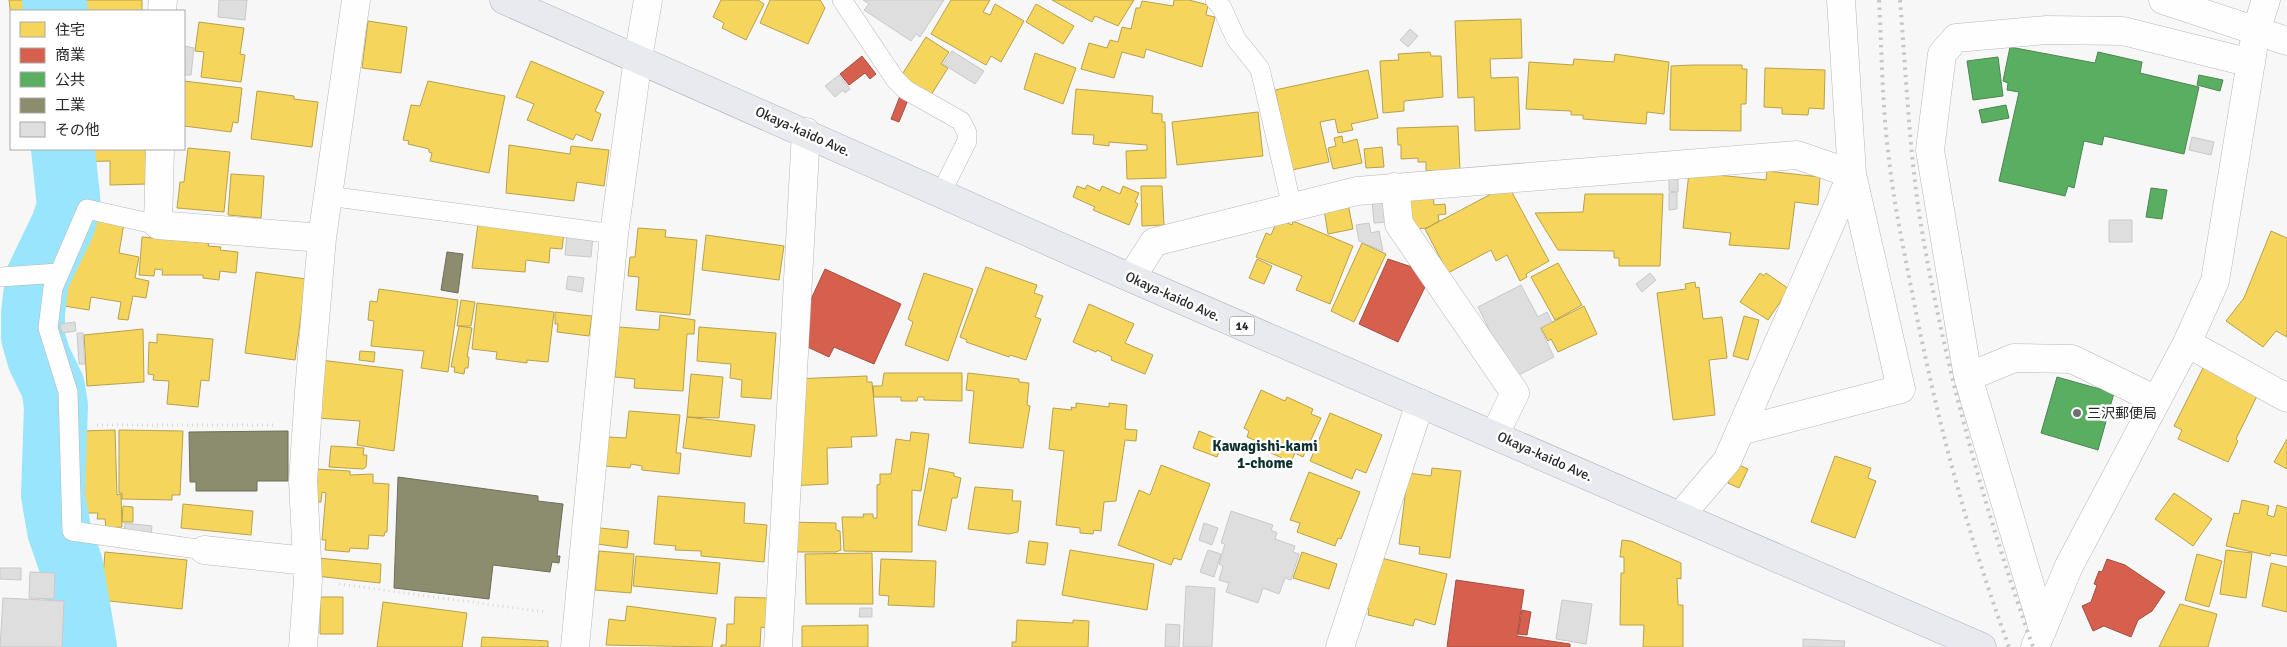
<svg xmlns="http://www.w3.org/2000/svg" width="2287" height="647" font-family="Signika,'Noto Sans JP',sans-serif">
	<rect width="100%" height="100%" fill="#f7f7f8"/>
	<path fill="#f6d55c" stroke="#b8a14d" d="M 9,0 L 40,0 L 42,11 L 11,11 L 11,16 Z
		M 70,0 L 142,0 L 142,11 L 69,11 Z
		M 721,0 L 758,0 L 764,4 L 746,40 L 722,28 L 724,23 L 713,17 Z
		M 770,0 L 820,0 L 825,8 L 808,44 L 760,23 Z
		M 951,0 L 990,0 L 983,12 L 990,15 L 995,4 L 1024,21 L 1001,62 L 991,56 L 986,65 L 931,34 Z
		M 1052,0 L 1134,0 L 1118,26 L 1095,16 L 1092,22 Z
		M 1174,0 L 1189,0 L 1208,5 L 1206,15 L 1215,17 L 1202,67 L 1146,49 L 1144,58 L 1122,52 L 1114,78 L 1081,69 L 1089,43 L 1107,48 L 1110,40 L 1118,42 L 1122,27 L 1131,29 L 1136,8 L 1140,8 L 1142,1 L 1173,6 Z
		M 1036,4 L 1074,26 L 1063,44 L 1026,22 Z
		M 1521,19 L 1522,58 L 1490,59 L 1491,78 L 1518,77 L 1520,129 L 1475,131 L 1474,97 L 1458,98 L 1455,21 Z
		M 368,21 L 407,27 L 401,73 L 362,68 Z
		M 199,22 L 244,28 L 240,54 L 245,55 L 241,82 L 201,77 L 204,52 L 195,51 Z
		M 926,37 L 949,52 L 941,64 L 948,68 L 931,95 L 901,76 Z
		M 1430,52 L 1431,56 L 1441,56 L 1443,97 L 1404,101 L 1404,111 L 1383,113 L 1380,61 L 1399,60 L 1398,54 Z
		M 1035,53 L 1076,68 L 1063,104 L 1024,89 Z
		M 1615,54 L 1669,62 L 1664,114 L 1647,112 L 1646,124 L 1583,119 L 1583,115 L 1571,115 L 1571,111 L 1526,109 L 1529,62 L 1573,65 L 1574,59 L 1614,62 Z
		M 531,61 L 604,92 L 595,111 L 601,114 L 592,141 L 576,134 L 573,140 L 527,120 L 534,104 L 516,97 Z
		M 1692,65 L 1742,65 L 1742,69 L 1747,69 L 1746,104 L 1741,104 L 1741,131 L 1670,130 L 1671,66 Z
		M 1765,68 L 1825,70 L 1824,109 L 1809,108 L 1808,115 L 1782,114 L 1782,108 L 1764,107 Z
		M 1368,70 L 1378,118 L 1351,124 L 1353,130 L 1338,133 L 1335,119 L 1320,122 L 1329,162 L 1292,170 L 1275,90 Z
		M 184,81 L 242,88 L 238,123 L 233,122 L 231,132 L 184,126 Z
		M 428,81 L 505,96 L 489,173 L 430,161 L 432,153 L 429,152 L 429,149 L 408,144 L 409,141 L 403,140 L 411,105 L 420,106 Z
		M 1076,89 L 1153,96 L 1152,113 L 1162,114 L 1162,122 L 1165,122 L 1166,178 L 1127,179 L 1126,151 L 1147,150 L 1147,145 L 1109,142 L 1109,146 L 1093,144 L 1094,135 L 1072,134 Z
		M 257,91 L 294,96 L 294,99 L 318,102 L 312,147 L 251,139 Z
		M 1258,112 L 1263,156 L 1177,165 L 1172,122 Z
		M 1458,126 L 1460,170 L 1426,171 L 1426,162 L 1418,162 L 1418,158 L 1401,159 L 1401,145 L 1398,145 L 1397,128 Z
		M 1342,136 L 1343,143 L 1357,139 L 1362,163 L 1333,169 L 1328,148 L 1336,146 L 1334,138 Z
		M 509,145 L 570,154 L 571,146 L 609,150 L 604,186 L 577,182 L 574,201 L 506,193 Z
		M 1382,147 L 1384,167 L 1366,168 L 1364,149 Z
		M 188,148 L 230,152 L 224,212 L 177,208 L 180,182 L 184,182 Z
		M 68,149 L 146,149 L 147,184 L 110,185 L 110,161 L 69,162 Z
		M 1767,171 L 1820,177 L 1818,205 L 1795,202 L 1789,249 L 1729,245 L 1731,233 L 1683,228 L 1689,172 L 1766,180 Z
		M 231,174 L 264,176 L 261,218 L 228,215 Z
		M 1087,185 L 1100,191 L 1102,186 L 1120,194 L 1123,186 L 1139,193 L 1135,202 L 1138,204 L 1129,225 L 1093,210 L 1095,207 L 1073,197 L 1077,186 L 1085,189 Z
		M 1508,185 L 1549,261 L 1526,274 L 1527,277 L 1520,281 L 1507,255 L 1496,261 L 1491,250 L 1448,273 L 1425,229 Z
		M 1141,186 L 1162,186 L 1164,225 L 1142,226 Z
		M 1433,193 L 1434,205 L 1445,204 L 1446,214 L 1438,215 L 1439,221 L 1427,228 L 1413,229 L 1402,196 Z
		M 1585,194 L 1663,194 L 1660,266 L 1619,266 L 1619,258 L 1614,258 L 1614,251 L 1558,250 L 1535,213 L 1583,212 Z
		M 1348,204 L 1353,229 L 1328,234 L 1324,209 Z
		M 91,219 L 124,223 L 119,253 L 139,257 L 135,278 L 149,281 L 146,298 L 133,296 L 128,320 L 118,319 L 121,302 L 91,297 L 89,310 L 58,305 L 72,260 L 76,260 L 83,234 L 87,235 Z
		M 1278,219 L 1292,225 L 1293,221 L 1353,246 L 1330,304 L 1296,290 L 1302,276 L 1256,257 L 1266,233 L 1271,235 Z
		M 478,224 L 564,233 L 562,249 L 550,248 L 549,263 L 526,260 L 525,272 L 472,268 Z
		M 638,228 L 666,230 L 665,237 L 697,240 L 690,315 L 636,310 L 639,277 L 628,276 L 630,257 L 635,257 Z
		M 2271,231 L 2287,238 L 2287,337 L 2276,331 L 2263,347 L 2226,321 L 2244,298 Z
		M 706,235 L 784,246 L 779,280 L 702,270 Z
		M 142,237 L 209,243 L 208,246 L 221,247 L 220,250 L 238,252 L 236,273 L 220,271 L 219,280 L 203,278 L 203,275 L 162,275 L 163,270 L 155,269 L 154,276 L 139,275 Z
		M 1362,243 L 1386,254 L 1354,322 L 1331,311 Z
		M 1257,259 L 1272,266 L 1264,284 L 1249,278 Z
		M 1558,263 L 1582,305 L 1555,320 L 1531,277 Z
		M 986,267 L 1037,285 L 1034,293 L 1043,296 L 1035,317 L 1041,319 L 1026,360 L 1010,355 L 1009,357 L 966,342 L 967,340 L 960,337 Z
		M 256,272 L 306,279 L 295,360 L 245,353 Z
		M 924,273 L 973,289 L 948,361 L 905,345 L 913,322 L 908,319 Z
		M 1760,273 L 1764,276 L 1766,273 L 1789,289 L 1768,320 L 1740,302 Z
		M 1695,282 L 1696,288 L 1699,287 L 1703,319 L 1722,317 L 1727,358 L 1709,360 L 1715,415 L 1673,420 L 1657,293 L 1686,289 L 1685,284 Z
		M 379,289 L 458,300 L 448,372 L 421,368 L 424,351 L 371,346 L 374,321 L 368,320 L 370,301 L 377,302 Z
		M 461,300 L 475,302 L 471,326 L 457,326 Z
		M 477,303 L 554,312 L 548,362 L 527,360 L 527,363 L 496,359 L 497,352 L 472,349 Z
		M 1089,304 L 1134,324 L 1125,343 L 1153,355 L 1145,374 L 1111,360 L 1112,357 L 1097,350 L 1096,352 L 1073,342 Z
		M 1584,306 L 1597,334 L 1558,352 L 1551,339 L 1548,341 L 1541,328 Z
		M 555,312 L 592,316 L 589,336 L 557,332 L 558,324 L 555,324 Z
		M 660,315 L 695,320 L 694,334 L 687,334 L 683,391 L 634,388 L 635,379 L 615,377 L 619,327 L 659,330 Z
		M 1744,316 L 1759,320 L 1748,360 L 1733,356 Z
		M 459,326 L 472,328 L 467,357 L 469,357 L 468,368 L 465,368 L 464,374 L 454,372 L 455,367 L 451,367 Z
		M 699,327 L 776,333 L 771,399 L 741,397 L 742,380 L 730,378 L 731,364 L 697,361 Z
		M 143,329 L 144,382 L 87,386 L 84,335 Z
		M 157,334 L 213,339 L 209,381 L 201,380 L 198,407 L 167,404 L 169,381 L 153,380 L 154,375 L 148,374 L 149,342 L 157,343 Z
		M 360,351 L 375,352 L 374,362 L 359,360 Z
		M 320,360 L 403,370 L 394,451 L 357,445 L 360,421 L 317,418 Z
		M 2204,366 L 2257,396 L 2236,439 L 2238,441 L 2228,462 L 2178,439 L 2182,430 L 2174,426 Z
		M 884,373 L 962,373 L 962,401 L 924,400 L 924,397 L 918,397 L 917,401 L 901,401 L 901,397 L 874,397 L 873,386 L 882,386 Z
		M 968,373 L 1019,379 L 1019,382 L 1029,383 L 1027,405 L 1030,406 L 1023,448 L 969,443 L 974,391 L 966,390 Z
		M 691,374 L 723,377 L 719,418 L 687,417 Z
		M 867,376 L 867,382 L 872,382 L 877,436 L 851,437 L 852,447 L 827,448 L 828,484 L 790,486 L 793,379 Z
		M 1261,390 L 1285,401 L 1287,397 L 1313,409 L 1311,414 L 1321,418 L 1303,457 L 1295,453 L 1291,462 L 1262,449 L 1263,444 L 1247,437 L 1249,431 L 1244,428 Z
		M 1076,403 L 1109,407 L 1109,403 L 1127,405 L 1125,429 L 1137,430 L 1136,441 L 1125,440 L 1116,501 L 1104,502 L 1101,531 L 1094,530 L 1093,534 L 1080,533 L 1080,528 L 1056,525 L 1064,451 L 1049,449 L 1053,408 L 1072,410 L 1071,407 L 1076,408 Z
		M 629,411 L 680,415 L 676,453 L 681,453 L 679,474 L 642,470 L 642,466 L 631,464 L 630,468 L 605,466 L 608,437 L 626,438 Z
		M 1330,413 L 1382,435 L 1366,473 L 1356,469 L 1352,479 L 1310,461 Z
		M 687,417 L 755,425 L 751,457 L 683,448 Z
		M 115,430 L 117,495 L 121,494 L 122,527 L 106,528 L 105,519 L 97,519 L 98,513 L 85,513 L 84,476 L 80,476 L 79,431 Z
		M 119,430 L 183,431 L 180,495 L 172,495 L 172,500 L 122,499 L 122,493 L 119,493 Z
		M 1199,431 L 1223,441 L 1217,457 L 1193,448 Z
		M 911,432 L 929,434 L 921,491 L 912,490 L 912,552 L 844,551 L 842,517 L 864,517 L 863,514 L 873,514 L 873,518 L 877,518 L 877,485 L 880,484 L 880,474 L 891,474 L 896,439 L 910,441 Z
		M 2287,439 L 2287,469 L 2274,462 Z
		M 331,446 L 364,448 L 363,455 L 367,455 L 366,467 L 363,469 L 329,467 Z
		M 1835,456 L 1871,468 L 1868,478 L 1876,481 L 1855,538 L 1811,522 Z
		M 1737,464 L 1748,469 L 1739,488 L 1728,483 Z
		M 1161,465 L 1210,484 L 1181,560 L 1174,558 L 1171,565 L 1118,545 L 1139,490 L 1150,495 Z
		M 929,468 L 954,473 L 954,476 L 961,478 L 957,498 L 952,498 L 946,531 L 918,525 Z
		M 1432,468 L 1461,471 L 1450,558 L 1419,554 L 1420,547 L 1399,544 L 1408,473 L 1431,476 Z
		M 316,469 L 350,471 L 350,475 L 373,474 L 373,483 L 389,484 L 387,532 L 385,532 L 384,536 L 369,535 L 368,549 L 350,548 L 349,552 L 325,550 L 326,540 L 322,540 L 326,493 L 322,492 L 321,502 L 314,502 Z
		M 1309,472 L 1360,492 L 1341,539 L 1338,538 L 1335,546 L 1297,532 L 1300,523 L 1290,520 Z
		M 975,487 L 1013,490 L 1012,501 L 1021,501 L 1018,532 L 1009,534 L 968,529 Z
		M 2174,493 L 2212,519 L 2193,546 L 2155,519 Z
		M 658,496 L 745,503 L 744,523 L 767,525 L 764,562 L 701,556 L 701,551 L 675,550 L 676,546 L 654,544 Z
		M 2242,500 L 2269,506 L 2267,515 L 2274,517 L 2277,505 L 2287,508 L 2287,556 L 2271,553 L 2270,556 L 2226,546 L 2234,513 L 2239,514 Z
		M 183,504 L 253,511 L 251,535 L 181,528 Z
		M 123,506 L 133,507 L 133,522 L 122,522 Z
		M 787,522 L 836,523 L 836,530 L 840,531 L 841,550 L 836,552 L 787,552 Z
		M 600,528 L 629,531 L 627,548 L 597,544 Z
		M 1622,540 L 1631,541 L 1681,563 L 1681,579 L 1677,578 L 1678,605 L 1683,605 L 1683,647 L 1643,647 L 1644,625 L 1620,625 L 1621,573 L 1624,573 L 1624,557 L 1620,557 Z
		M 1029,541 L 1048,543 L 1045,565 L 1026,563 Z
		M 1070,550 L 1154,564 L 1147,610 L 1062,595 Z
		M 2226,550 L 2252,553 L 2246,598 L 2220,594 Z
		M 599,551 L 634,554 L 631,593 L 595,590 Z
		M 105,552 L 187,560 L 182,609 L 101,600 Z
		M 1302,552 L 1337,564 L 1329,589 L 1293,578 Z
		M 872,553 L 873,604 L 806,604 L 805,554 Z
		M 2197,554 L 2222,561 L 2209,607 L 2185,600 Z
		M 636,556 L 720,563 L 717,594 L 633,586 Z
		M 1377,557 L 1447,574 L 1435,625 L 1415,619 L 1413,626 L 1368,615 L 1369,609 L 1365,608 Z
		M 318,558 L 381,564 L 380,583 L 316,576 Z
		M 881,559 L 936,561 L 934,607 L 888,605 L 889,596 L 879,595 Z
		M 2271,563 L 2287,567 L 2287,612 L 2262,606 Z
		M 320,597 L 343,597 L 343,634 L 320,634 Z
		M 735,597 L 767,598 L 766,628 L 761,627 L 760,647 L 721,647 L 721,645 L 726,645 L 727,624 L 734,624 Z
		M 383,602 L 467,613 L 462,647 L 377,647 Z
		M 2180,604 L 2217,614 L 2208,647 L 2159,647 Z
		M 627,606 L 716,618 L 712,647 L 606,645 L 609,619 L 625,621 Z
		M 1017,620 L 1073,623 L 1073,620 L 1089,621 L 1088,647 L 1012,647 L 1012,642 L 1016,642 Z
		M 868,625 L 868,647 L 802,647 L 802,626 Z
		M 482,637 L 548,641 L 548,647 L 481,647 Z"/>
	<path fill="#d6604d" stroke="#a24f42" d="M 862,56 L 876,74 L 870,79 L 865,73 L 849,85 L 840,74 Z
		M 900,96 L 908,100 L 899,122 L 891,119 Z
		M 1388,259 L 1418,269 L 1428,281 L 1398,342 L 1359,324 Z
		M 825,269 L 901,304 L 874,364 L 834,347 L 829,357 L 799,343 L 794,336 Z
		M 2107,559 L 2125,565 L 2165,592 L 2152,611 L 2138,620 L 2131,637 L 2104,626 L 2093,631 L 2082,606 L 2091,602 L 2097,585 L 2094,584 L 2099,571 L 2102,572 Z
		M 1456,580 L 1524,590 L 1517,636 L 1570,644 L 1570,647 L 1447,647 Z
		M 1522,610 L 1531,612 L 1527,635 L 1518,634 Z"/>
	<path fill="#5aae61" stroke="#4b8650" d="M 2010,47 L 2095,63 L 2098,52 L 2142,62 L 2140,73 L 2199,87 L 2184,154 L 2104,136 L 2102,145 L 2084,141 L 2074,188 L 2068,186 L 2065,196 L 1999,181 L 2019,92 L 2007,90 L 2008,83 L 2003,81 Z
		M 1998,57 L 2003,96 L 1973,100 L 1967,61 Z
		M 2199,75 L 2223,80 L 2220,91 L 2197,85 Z
		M 2006,105 L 2009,118 L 1982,123 L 1979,110 Z
		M 2151,188 L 2167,190 L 2162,219 L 2146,217 Z
		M 2057,377 L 2114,393 L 2098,450 L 2041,433 Z"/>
	<path fill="#8c8c6e" stroke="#6e6e59" d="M 447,252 L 463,254 L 458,293 L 441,290 Z
		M 288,431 L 288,481 L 257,481 L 257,491 L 196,491 L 196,482 L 190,482 L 189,432 Z
		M 398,477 L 538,496 L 538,501 L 563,504 L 557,556 L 560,556 L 559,563 L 552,562 L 550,572 L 493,565 L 489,599 L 394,588 Z"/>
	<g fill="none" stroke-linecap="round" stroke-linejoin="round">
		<path stroke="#99e5fd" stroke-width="64" d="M 54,0 L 56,11
			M 63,149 L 69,206 L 63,225 L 37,279 L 33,313 L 33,337 L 39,358 L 53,387 L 56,406 L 53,495 L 59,530 L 71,565 L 85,647"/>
	</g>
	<path fill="#dededf" stroke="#c9c9ca" d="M 219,0 L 247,0 L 245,20 L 218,17 Z
		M 863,0 L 944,0 L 920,37 L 916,34 L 911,41 L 864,10 L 869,4 Z
		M 1410,29 L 1418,36 L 1408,47 L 1400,40 Z
		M 184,46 L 194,48 L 191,75 L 184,75 Z
		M 952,51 L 984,71 L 975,84 L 943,64 Z
		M 839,75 L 850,89 L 845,93 L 843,90 L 835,97 L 825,86 Z
		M 2192,137 L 2214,142 L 2211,155 L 2189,150 Z
		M 1669,176 L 1678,176 L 1678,192 L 1669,191 Z
		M 1677,192 L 1677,209 L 1669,210 L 1669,193 Z
		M 1385,200 L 1387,222 L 1374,223 L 1372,201 Z
		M 2109,220 L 2132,220 L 2132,242 L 2109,242 Z
		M 1369,223 L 1371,233 L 1379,231 L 1383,251 L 1359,241 L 1356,225 Z
		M 567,234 L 593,236 L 591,257 L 565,255 Z
		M 1650,273 L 1656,280 L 1642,292 L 1636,284 Z
		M 568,276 L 584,278 L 582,292 L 566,289 Z
		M 1521,285 L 1538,317 L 1547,312 L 1552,322 L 1540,328 L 1554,357 L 1513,378 L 1478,307 Z
		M 75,322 L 76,331 L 62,333 L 60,324 Z
		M 77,333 L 83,333 L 85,364 L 79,364 Z
		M 1231,511 L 1273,525 L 1271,530 L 1277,533 L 1275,539 L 1295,546 L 1293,552 L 1299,554 L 1291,580 L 1285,578 L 1279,594 L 1263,588 L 1258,603 L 1226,592 L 1229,583 L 1219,580 L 1223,566 L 1219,564 L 1225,544 L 1221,543 Z
		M 125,523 L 152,526 L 151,537 L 124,534 Z
		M 1204,523 L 1218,528 L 1212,545 L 1199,540 Z
		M 1208,550 L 1221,554 L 1214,577 L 1200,572 Z
		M 0,568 L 21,568 L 21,580 L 0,579 Z
		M 30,572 L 55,573 L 54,599 L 29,598 Z
		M 1186,586 L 1215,588 L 1212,647 L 1183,647 Z
		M 3,598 L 64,601 L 62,647 L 0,647 Z
		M 1562,600 L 1592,604 L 1586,644 L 1556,639 Z
		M 860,608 L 872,608 L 872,617 L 859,617 Z
		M 1166,624 L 1180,625 L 1179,647 L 1165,647 Z
		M 1803,639 L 1845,641 L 1844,647 L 1803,647 Z"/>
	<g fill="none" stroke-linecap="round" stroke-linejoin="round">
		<defs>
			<path id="lane" d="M 842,0 L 895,79 L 906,90 L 961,121 L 967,133 L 967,141 L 941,193
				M 1215,0 L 1222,8 L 1236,39 L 1260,69 L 1292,207
				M 328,196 L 614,234
				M 158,225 L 87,209 L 53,288 L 48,328 L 68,392 L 72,531 L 204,550
				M 0,277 L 59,273"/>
			<path id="street" d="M 2163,0 L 2287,41
				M 162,11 L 163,0
				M 160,149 L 158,225 L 322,238
				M 1395,187 L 1399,224 L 1515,393 L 1495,434
				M 1131,278 L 1154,242 L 1357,191 L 1797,155 L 1852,174 L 1727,461 L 1680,516
				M 2187,343 L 2287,398
				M 1968,377 L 1930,150 L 1942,54 L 1956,38 L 2047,30 L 2123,31 L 2251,63
				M 1740,431 L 1901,389 L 1852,174 L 1841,0
				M 204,550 L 307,561
				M 2043,629 L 1968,377 L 2014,358 L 2072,359 L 2156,400
				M 303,647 L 308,580 L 303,481 L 309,391 L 322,238 L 356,0
				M 575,647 L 614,234 L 638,58 L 648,0
				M 778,647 L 806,132
				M 1340,647 L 1420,403
				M 2035,647 L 2069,566 L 2187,343 L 2215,281 L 2256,31 L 2266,0"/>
			<path id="primary" d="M 504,0 L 1131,278 L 1982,647"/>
		</defs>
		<use href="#lane" stroke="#b7b7b8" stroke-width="20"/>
		<use href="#street" stroke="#b7b7b8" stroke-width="29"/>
		<use href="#primary" stroke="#acb0b9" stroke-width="29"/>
		<path stroke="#d8d8d9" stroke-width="3" stroke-dasharray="1 4" stroke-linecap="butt" d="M 97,425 L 276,425
			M 339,584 L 545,612"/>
		<use href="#lane" stroke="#fefefe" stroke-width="19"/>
		<use href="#street" stroke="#fefefe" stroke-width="28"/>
		<use href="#primary" stroke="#e8eaf0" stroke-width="28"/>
		<path stroke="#c7c7c8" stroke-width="4" stroke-dasharray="2.5 5" stroke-linecap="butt" d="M 1879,0 C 1882,53 1882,106 1889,159 C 1894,205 1904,251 1913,297 C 1936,416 1967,533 2009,647
			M 1900,0 C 1906,73 1909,147 1920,219 C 1944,366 1984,507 2033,647"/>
	</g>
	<circle fill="#707071" stroke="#fff" stroke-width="2" cx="2077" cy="413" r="5"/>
	<g text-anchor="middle" stroke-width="5" stroke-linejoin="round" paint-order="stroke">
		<rect fill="#fff" stroke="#686869" stroke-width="1" x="1229.5" y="316.5" width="25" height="19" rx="4"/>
		<g font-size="12" font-weight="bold" fill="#272829">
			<text x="1242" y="330">14</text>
		</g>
		<g font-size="14" fill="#272829" stroke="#fff">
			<text transform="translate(803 131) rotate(24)" y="5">Okaya-kaido Ave.</text>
			<text transform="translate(1173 296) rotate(24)" y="5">Okaya-kaido Ave.</text>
			<text transform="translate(1545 456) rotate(24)" y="5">Okaya-kaido Ave.</text>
		</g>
		<g font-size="14" fill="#272829" stroke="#fff" text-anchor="start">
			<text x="2087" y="418">三沢郵便局</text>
		</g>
		<g font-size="15" font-weight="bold" fill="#0d312f" stroke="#fff">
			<text x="1265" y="451">Kawagishi-kami<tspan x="1265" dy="17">1-chome</tspan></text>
		</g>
	</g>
	<rect x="10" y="10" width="175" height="140" fill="#ffffff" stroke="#a9a9a9"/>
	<rect x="20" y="22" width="25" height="15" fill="#f6d55c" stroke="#a9a9a9"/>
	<text x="55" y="35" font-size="15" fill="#272829">住宅</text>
	<rect x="20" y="48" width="25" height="15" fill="#d6604d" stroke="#a9a9a9"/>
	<text x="55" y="60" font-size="15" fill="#272829">商業</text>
	<rect x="20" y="72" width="25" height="15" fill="#5aae61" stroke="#a9a9a9"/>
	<text x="55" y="85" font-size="15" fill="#272829">公共</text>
	<rect x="20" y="98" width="25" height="15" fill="#8c8c6e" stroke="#a9a9a9"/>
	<text x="55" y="110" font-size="15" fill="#272829">工業</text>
	<rect x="20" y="122" width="25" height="15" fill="#dededf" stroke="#a9a9a9"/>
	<text x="55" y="135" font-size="15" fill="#272829">その他</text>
</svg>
